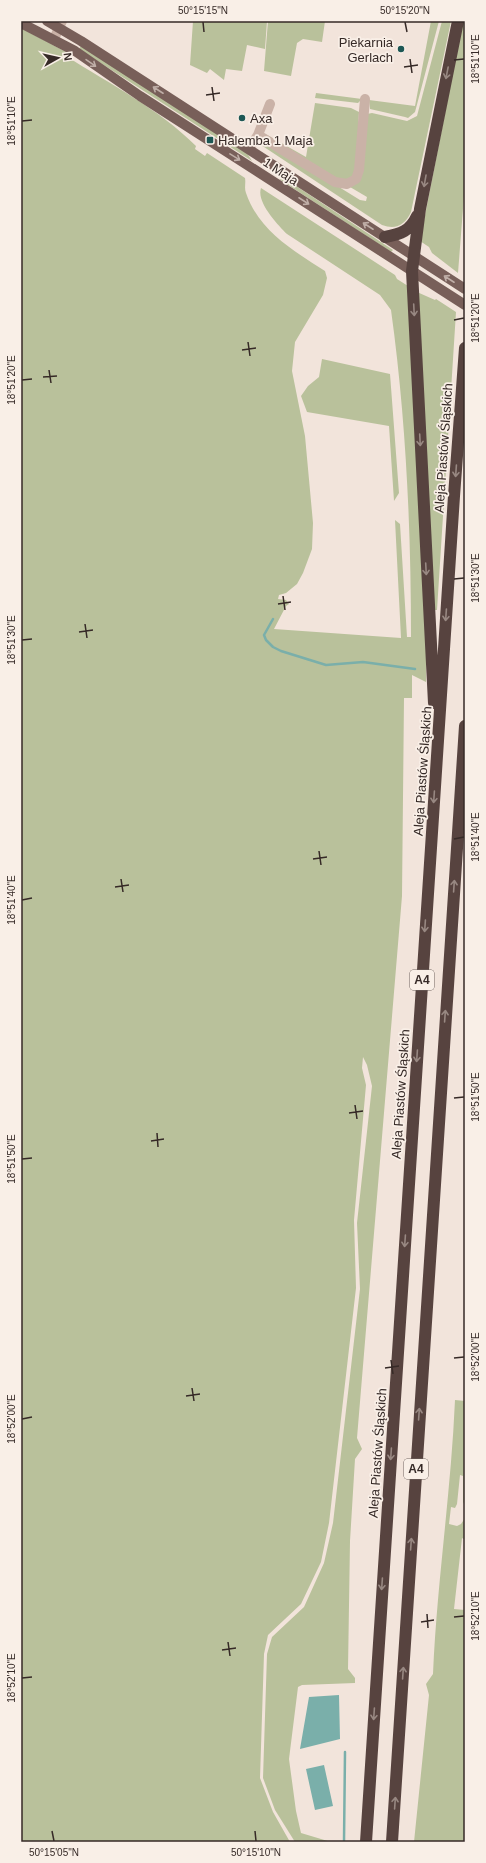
<svg xmlns="http://www.w3.org/2000/svg" width="486" height="1863" font-family="Helvetica,sans-serif">
	<rect width="100%" height="100%" fill="#f2e4db"/>
	<path fill="#b9c19b" d="M 193,21 L 267,21 L 265,49 L 247,45 L 242,71 L 226,69 L 224,80 L 210,69 L 207,73 L 190,65 Z
		M 268,21 L 325,21 L 322,42 L 303,39 L 297,43 L 291,76 L 264,71 Z
		M 431,21 L 439,21 L 415,112 L 408,118 L 405,117 L 370,109 L 369,100 L 415,106 Z
		M 442,21 L 451,21 L 411,212 C 405,225 396,230 382,225 L 258,143 L 259,140 L 263,140 L 360,200 L 366,201 L 367,197 L 350,187 L 367,114 L 372,113 L 407,121 L 417,116 Z
		M 463,21 L 465,21 L 465,183 L 458,273 L 432,253 L 429,247 L 420,241 Z
		M 21,28 L 68,53 L 66,56 C 110,84 159,109 196,146 L 195,149 L 205,156 L 207,153 L 245,178 C 246,183 244,188 246,193 C 259,231 294,251 325,271 L 327,278 L 323,295 L 295,342 L 292,371 L 305,436 L 313,523 L 312,549 L 303,573 L 297,584 L 286,593 L 279,595 L 278,599 L 286,600 L 289,604 L 286,606 L 274,629 L 401,638 L 395,520 L 400,524 L 407,637 L 411,637 C 411,528 406,418 391,310 L 380,295 L 287,234 C 278,225 256,202 261,188 L 395,275 L 397,279 L 408,286 L 426,631 L 426,682 L 412,675 L 412,698 L 404,698 L 402,896 L 357,1438 L 362,1449 L 355,1459 L 350,1541 L 348,1669 L 355,1678 L 355,1683 L 302,1685 L 298,1687 L 289,1759 L 296,1811 L 301,1833 L 331,1842 L 295,1842 L 275,1810 L 263,1778 L 267,1654 L 272,1637 L 304,1607 L 324,1563 L 333,1523 L 360,1289 L 357,1223 L 372,1086 L 367,1065 L 363,1057 L 362,1068 L 366,1085 L 354,1220 L 356,1288 L 329,1523 L 321,1562 L 301,1604 L 268,1635 L 264,1654 L 260,1778 L 273,1812 L 290,1842 L 21,1842 Z
		M 81,46 L 247,153 L 252,161 L 79,49 Z
		M 316,93 L 362,99 L 358,103 L 315,98 Z
		M 315,103 L 351,108 L 359,112 L 356,169 L 353,177 L 341,181 L 262,132 L 306,157 Z
		M 279,179 L 287,180 L 393,250 L 391,252 Z
		M 417,292 L 435,300 L 436,299 L 456,312 L 437,610 L 433,610 Z
		M 322,359 L 390,374 L 399,493 L 394,501 L 389,426 L 307,412 L 301,396 L 308,386 L 319,377 Z
		M 455,1400 L 465,1401 L 465,1506 L 463,1502 L 463,1476 L 460,1475 L 457,1504 L 455,1508 L 451,1507 L 449,1524 L 457,1526 L 461,1524 L 465,1518 L 465,1540 L 462,1538 L 454,1609 L 465,1610 L 465,1842 L 414,1842 L 429,1695 L 426,1684 L 433,1674 C 437,1582 451,1492 455,1400 Z"/>
	<path fill="#7aafaa" d="M 339,1695 L 340,1739 L 300,1749 L 309,1697 Z
		M 324,1765 L 333,1806 L 315,1810 L 306,1769 Z"/>
	<g fill="none" stroke-linecap="round" stroke-linejoin="round">
		<path stroke="#7aafaa" stroke-width="2.5" d="M 273,619 L 264,635 L 266,640 L 273,647 L 281,651 L 326,665 L 363,662 L 415,669
			M 344,1842 L 345,1752"/>
		<path stroke="#cab2a7" stroke-width="10" d="M 54,39 L 62,21
			M 258,135 L 335,182 L 347,184 L 356,179 L 359,170 L 365,99
			M 249,149 L 258,135 L 270,104"/>
		<path stroke="#785f59" stroke-width="10" d="M 47,21 L 81,41 L 465,289
			M 21,23 L 75,51 L 140,96 L 465,305"/>
		<path stroke="#57433f" stroke-width="12" d="M 385,237 C 401,234 410,231 417,216
			M 434,703 L 412,271 L 420,209 L 458,21
			M 366,1842 L 454,496 L 465,348
			M 392,1842 L 465,726"/>
	</g>
	<defs><path id="oneway-shaft" d="M-6 0H5M1.5-3L5.5 0L1.5 3" fill="none" stroke-width="1.6" stroke-linecap="round" stroke-linejoin="round"/></defs>
	<g stroke="#bfaea7">
		<use href="#oneway-shaft" transform="translate(91 63) rotate(35)"/>
		<use href="#oneway-shaft" transform="translate(158 90) rotate(-147)"/>
		<use href="#oneway-shaft" transform="translate(235 157) rotate(32)"/>
		<use href="#oneway-shaft" transform="translate(304 201) rotate(33)"/>
		<use href="#oneway-shaft" transform="translate(368 226) rotate(-147)"/>
		<use href="#oneway-shaft" transform="translate(449 279) rotate(-147)"/>
	</g>
	<g stroke="#988882">
		<use href="#oneway-shaft" transform="translate(447 73) rotate(101)"/>
		<use href="#oneway-shaft" transform="translate(425 181) rotate(100)"/>
		<use href="#oneway-shaft" transform="translate(414 310) rotate(87)"/>
		<use href="#oneway-shaft" transform="translate(420 440) rotate(87)"/>
		<use href="#oneway-shaft" transform="translate(456 471) rotate(94)"/>
		<use href="#oneway-shaft" transform="translate(426 569) rotate(87)"/>
		<use href="#oneway-shaft" transform="translate(446 615) rotate(94)"/>
		<use href="#oneway-shaft" transform="translate(434 797) rotate(94)"/>
		<use href="#oneway-shaft" transform="translate(454 886) rotate(-86)"/>
		<use href="#oneway-shaft" transform="translate(425 926) rotate(94)"/>
		<use href="#oneway-shaft" transform="translate(445 1016) rotate(-86)"/>
		<use href="#oneway-shaft" transform="translate(417 1056) rotate(94)"/>
		<use href="#oneway-shaft" transform="translate(405 1241) rotate(94)"/>
		<use href="#oneway-shaft" transform="translate(419 1414) rotate(-86)"/>
		<use href="#oneway-shaft" transform="translate(391 1454) rotate(94)"/>
		<use href="#oneway-shaft" transform="translate(411 1544) rotate(-86)"/>
		<use href="#oneway-shaft" transform="translate(382 1584) rotate(94)"/>
		<use href="#oneway-shaft" transform="translate(403 1673) rotate(-86)"/>
		<use href="#oneway-shaft" transform="translate(374 1714) rotate(94)"/>
		<use href="#oneway-shaft" transform="translate(395 1803) rotate(-86)"/>
	</g>
	<path fill="none" stroke="#362a27" stroke-width="1.5" d="M 203,22 L 204,32M 405,22 L 407,32M 410,59 L 412,73M 454,60 L 464,59M 404,67 L 418,65M 212,87 L 214,101M 206,95 L 220,93M 22,121 L 32,120M 454,320 L 464,318M 248,342 L 250,356M 242,350 L 256,348M 49,370 L 51,383M 43,377 L 57,376M 22,380 L 32,379M 454,579 L 464,578M 283,596 L 285,610M 278,604 L 291,602M 85,624 L 87,638M 79,632 L 93,630M 22,640 L 32,639M 454,839 L 464,837M 319,851 L 321,865M 313,859 L 327,857M 121,879 L 123,892M 115,887 L 129,885M 22,900 L 32,898M 454,1098 L 464,1097M 355,1105 L 357,1119M 349,1113 L 363,1111M 157,1133 L 158,1147M 151,1141 L 164,1139M 22,1159 L 32,1158M 454,1358 L 464,1357M 391,1360 L 393,1374M 385,1368 L 399,1366M 192,1388 L 194,1401M 186,1396 L 200,1394M 22,1419 L 32,1417M 427,1614 L 428,1628M 454,1617 L 464,1616M 421,1622 L 434,1620M 228,1642 L 230,1656M 222,1650 L 236,1648M 22,1678 L 32,1677M 52,1831 L 54,1841M 255,1831 L 256,1841"/>
	<g fill="#1d5754" stroke="#f9efe7" stroke-width="1.5">
		<circle cx="401" cy="49" r="4"/>
		<circle cx="242" cy="118" r="4"/>
		<rect x="206" y="136" width="8" height="8" rx="2"/>
	</g>
	<g text-anchor="middle" stroke-width="3.5" stroke-linejoin="round" paint-order="stroke">
		<g fill="#f9efe7" stroke="#706561" stroke-width="1">
			<rect x="410" y="970" width="24" height="20" rx="3"/>
			<rect x="404" y="1459" width="24" height="20" rx="3"/>
		</g>
		<g font-size="12" font-weight="bold" fill="#362a27">
			<text x="422" y="984">A4</text>
			<text x="416" y="1473">A4</text>
		</g>
		<g font-size="13" fill="#362a27" stroke="#f9efe7" text-anchor="start">
			<text x="393" y="47" text-anchor="end">Piekarnia<tspan x="393" dy="15">Gerlach</tspan></text>
			<text x="250" y="123">Axa</text>
			<text x="218" y="145">Halemba 1 Maja</text>
		</g>
		<g font-size="13" fill="#362a27" stroke="#f9efe7">
			<text transform="translate(281 171) rotate(33)" y="5">1 Maja</text>
			<text transform="translate(443 448) rotate(-86)" y="5">Aleja Piastów Śląskich</text>
			<text transform="translate(422 771) rotate(-86)" y="5">Aleja Piastów Śląskich</text>
			<text transform="translate(400 1094) rotate(-86)" y="5">Aleja Piastów Śląskich</text>
			<text transform="translate(377 1453) rotate(-86)" y="5">Aleja Piastów Śląskich</text>
		</g>
	</g>
	<rect width="486" height="1863" fill="none" stroke="#f9efe7" stroke-width="44"/>
	<g transform="translate(58 58) rotate(82)" stroke="#f9efe7" stroke-width="3" paint-order="stroke">
	<path d="M0-3L7 15L0 10L-7 15Z" fill="#362a27"/>
	<text y="-6" font-size="11" font-weight="bold" text-anchor="middle" fill="#362a27">N</text>
	</g>
	<rect x="22" y="22" width="442" height="1819" fill="none" stroke="#362a27" stroke-width="1.5"/>
	<g font-size="10" text-anchor="middle" fill="#362a27">
		<text x="203" y="14">50°15'15"N</text>
		<text x="405" y="14">50°15'20"N</text>
		<text transform="translate(475 59) rotate(-90)" y="4">18°51'10"E</text>
		<text transform="translate(11 121) rotate(-90)" y="4">18°51'10"E</text>
		<text transform="translate(475 318) rotate(-90)" y="4">18°51'20"E</text>
		<text transform="translate(11 380) rotate(-90)" y="4">18°51'20"E</text>
		<text transform="translate(475 578) rotate(-90)" y="4">18°51'30"E</text>
		<text transform="translate(11 640) rotate(-90)" y="4">18°51'30"E</text>
		<text transform="translate(475 837) rotate(-90)" y="4">18°51'40"E</text>
		<text transform="translate(11 900) rotate(-90)" y="4">18°51'40"E</text>
		<text transform="translate(475 1097) rotate(-90)" y="4">18°51'50"E</text>
		<text transform="translate(11 1159) rotate(-90)" y="4">18°51'50"E</text>
		<text transform="translate(475 1357) rotate(-90)" y="4">18°52'00"E</text>
		<text transform="translate(11 1419) rotate(-90)" y="4">18°52'00"E</text>
		<text transform="translate(475 1616) rotate(-90)" y="4">18°52'10"E</text>
		<text transform="translate(11 1678) rotate(-90)" y="4">18°52'10"E</text>
		<text x="54" y="1856">50°15'05"N</text>
		<text x="256" y="1856">50°15'10"N</text>
	</g>
</svg>
